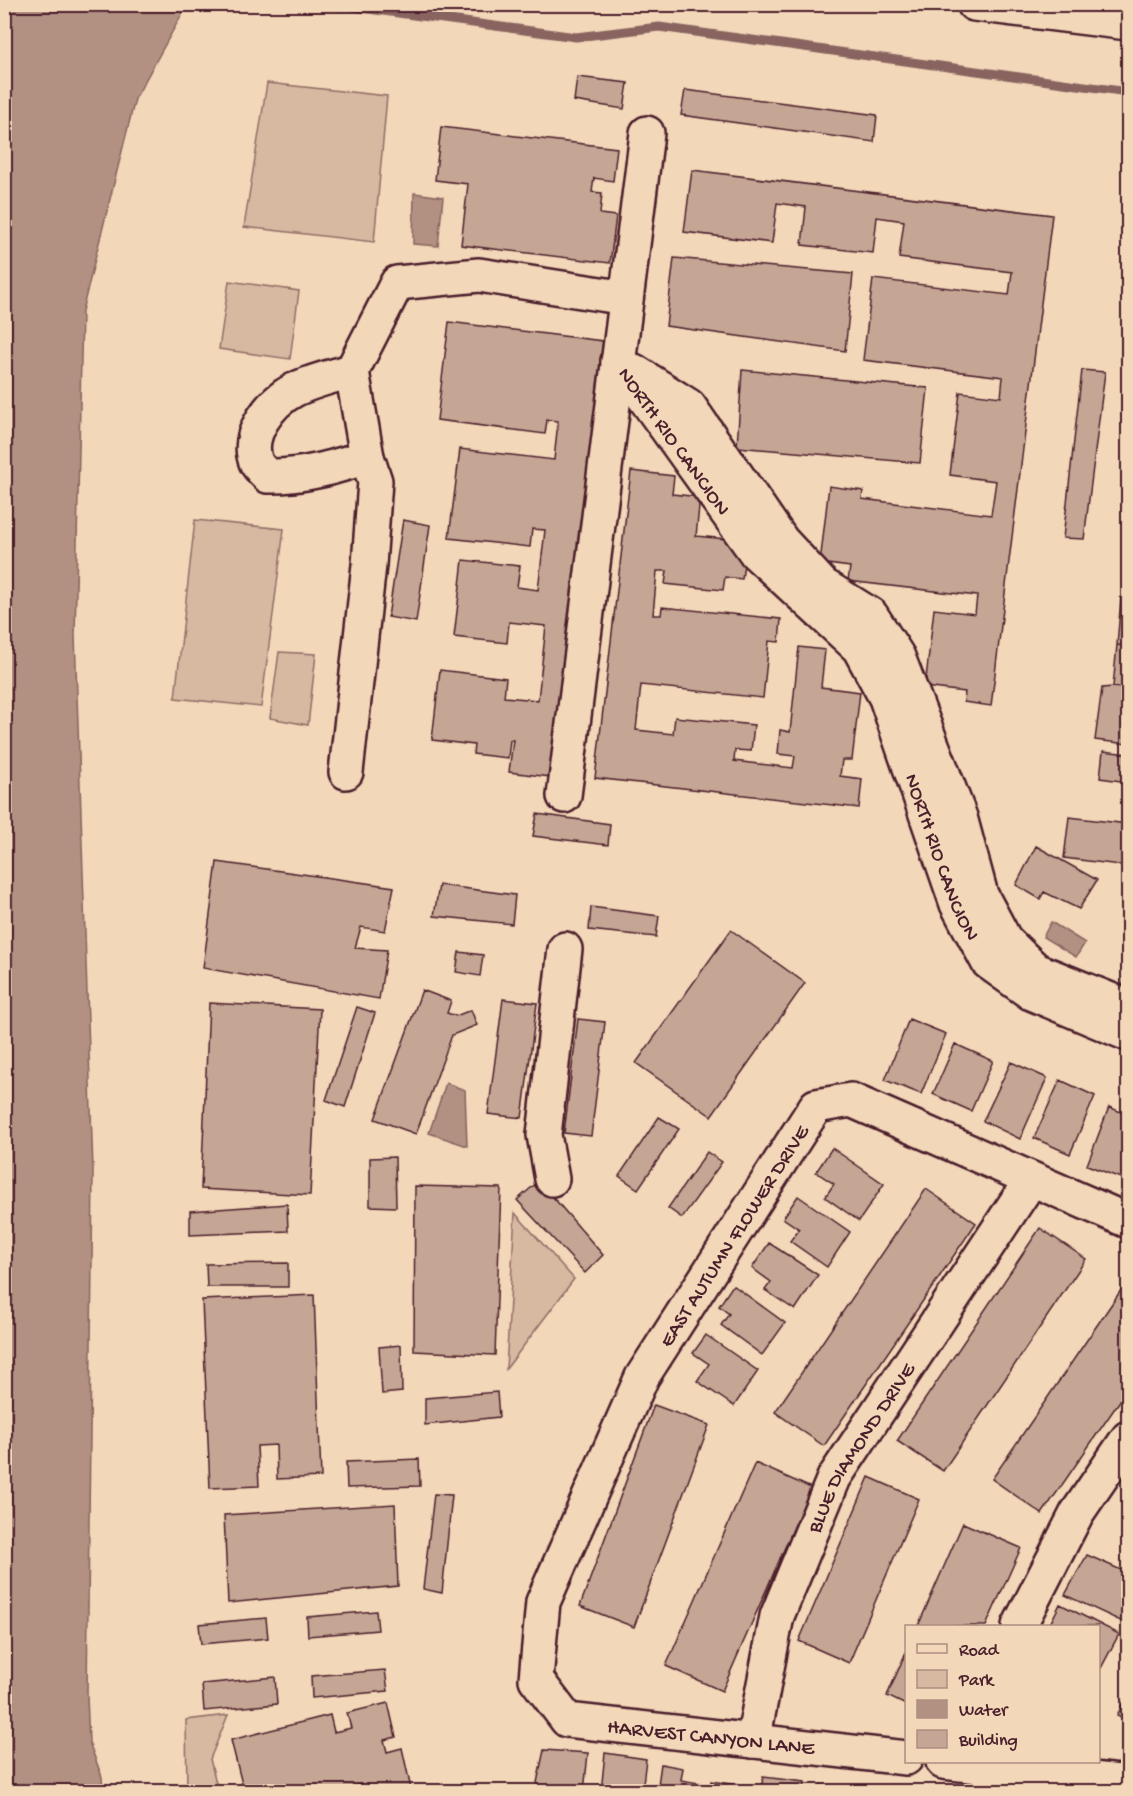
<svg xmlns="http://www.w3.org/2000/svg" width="1133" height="1796" font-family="'Gochi Hand',sans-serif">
	<rect width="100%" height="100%" fill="#f2d7b9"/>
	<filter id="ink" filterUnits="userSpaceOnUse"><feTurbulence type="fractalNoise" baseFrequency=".0167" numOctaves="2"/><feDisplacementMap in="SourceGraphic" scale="12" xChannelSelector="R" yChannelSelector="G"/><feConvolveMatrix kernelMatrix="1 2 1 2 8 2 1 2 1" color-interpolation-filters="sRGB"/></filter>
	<g filter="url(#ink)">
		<path fill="#d7b9a1" stroke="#906c66" stroke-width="1.5" d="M 267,83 L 387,96 L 374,242 L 244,227 Z
			M 229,281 L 299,291 L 290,359 L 219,349 Z
			M 195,520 L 284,529 L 261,707 L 175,698 Z
			M 279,652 L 316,654 L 308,725 L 270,718 Z
			M 515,1213 L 574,1279 L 506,1369 Z
			M 228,1715 L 210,1759 L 218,1791 L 187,1791 L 186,1720 Z"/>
		<path fill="#b29182" stroke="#88635f" stroke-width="1.5" d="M 5,4 L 187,5 L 135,99 L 82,311 L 75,636 L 93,1170 L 87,1697 L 89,1742 L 102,1777 L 103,1791 L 5,1791 Z
			M 414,193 L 443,197 L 438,246 L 413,244 Z
			M 1051,922 L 1085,943 L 1076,957 L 1043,937 Z
			M 446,1083 L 465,1090 L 467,1146 L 429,1133 Z"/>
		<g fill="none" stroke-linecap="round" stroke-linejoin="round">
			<path stroke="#88635f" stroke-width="9" d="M 331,4 L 576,37 L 659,27 L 1128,92"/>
		</g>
		<path fill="#c5a694" stroke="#4a1f2b" stroke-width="1.5" d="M 577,77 L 628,83 L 624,109 L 574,101 Z
			M 685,90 L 877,115 L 874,142 L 681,115 Z
			M 441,127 L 617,148 L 613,181 L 594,178 L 592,192 L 602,193 L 600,214 L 616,216 L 610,263 L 461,245 L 468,184 L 435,180 Z
			M 692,170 L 1052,215 L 991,706 L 964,702 L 965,692 L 925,687 L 934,609 L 975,614 L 977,596 L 848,581 L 850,567 L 820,563 L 829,486 L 863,491 L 862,499 L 991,515 L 996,481 L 950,475 L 960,392 L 1001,397 L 1003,377 L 863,360 L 873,279 L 1009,295 L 1012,272 L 899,258 L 904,221 L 877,217 L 873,253 L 802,245 L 806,207 L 777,203 L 772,243 L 684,232 Z
			M 674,258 L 853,274 L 845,351 L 666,326 Z
			M 449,322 L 603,341 L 550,777 L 509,772 L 513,740 L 510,740 L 508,758 L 473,754 L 474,745 L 432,740 L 440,670 L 506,678 L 504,697 L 538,700 L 546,626 L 509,622 L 507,643 L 454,637 L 463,560 L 520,566 L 517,587 L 538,590 L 545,530 L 532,529 L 530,547 L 449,538 L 460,449 L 554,460 L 558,421 L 547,420 L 545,434 L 437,420 Z
			M 742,370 L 928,388 L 920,463 L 737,447 Z
			M 1082,370 L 1105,372 L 1084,539 L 1063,538 Z
			M 631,471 L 674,476 L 672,494 L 700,497 L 696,536 L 747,541 L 742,579 L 725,577 L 723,590 L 665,584 L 667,571 L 657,571 L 653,615 L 661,615 L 662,607 L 781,619 L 779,642 L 769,641 L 763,698 L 641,685 L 636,730 L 673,734 L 675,717 L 754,725 L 751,751 L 735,750 L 734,761 L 793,768 L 795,756 L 778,754 L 780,730 L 790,732 L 799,647 L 825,650 L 821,687 L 860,692 L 852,760 L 842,760 L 840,776 L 862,779 L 859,808 L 595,778 Z
			M 403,520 L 430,525 L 416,622 L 388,617 Z
			M 1127,525 L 1128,526 L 1128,550 L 1123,549 Z
			M 1121,598 L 1128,599 L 1128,646 L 1117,645 Z
			M 1117,645 L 1128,646 L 1128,689 L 1113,687 Z
			M 1113,687 L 1128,689 L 1128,744 L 1095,740 L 1102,688 Z
			M 1103,751 L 1128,754 L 1128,782 L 1100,778 Z
			M 537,814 L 610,824 L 608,845 L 533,836 Z
			M 1069,817 L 1128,824 L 1128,866 L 1064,858 Z
			M 1036,846 L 1097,880 L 1079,909 L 1044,892 L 1040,899 L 1016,885 Z
			M 217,862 L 394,887 L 385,931 L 361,927 L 355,948 L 387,950 L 379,999 L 203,968 Z
			M 439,885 L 515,895 L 512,924 L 434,916 Z
			M 591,907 L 659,916 L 656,937 L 589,930 Z
			M 731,930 L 805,983 L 711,1116 L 636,1063 Z
			M 1128,947 L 1128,993 L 1122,993 Z
			M 459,952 L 483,955 L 480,976 L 456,972 Z
			M 422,990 L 451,1001 L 447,1013 L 456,1016 L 471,1010 L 477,1025 L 452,1035 L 416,1134 L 375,1119 Z
			M 503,999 L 537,1003 L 522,1118 L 488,1114 Z
			M 209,1003 L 320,1009 L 310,1195 L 201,1189 Z
			M 357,1007 L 375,1013 L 345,1107 L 326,1100 Z
			M 578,1019 L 605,1022 L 591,1136 L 564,1133 Z
			M 909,1019 L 946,1034 L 921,1094 L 885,1080 Z
			M 955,1044 L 993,1061 L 971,1111 L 933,1094 Z
			M 1011,1062 L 1047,1078 L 1020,1139 L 983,1121 Z
			M 1060,1080 L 1095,1096 L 1070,1154 L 1034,1138 Z
			M 1109,1107 L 1128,1115 L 1128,1181 L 1087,1165 Z
			M 659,1117 L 679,1129 L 638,1189 L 619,1176 Z
			M 832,1148 L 884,1184 L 859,1221 L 825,1197 L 834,1184 L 816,1172 Z
			M 707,1152 L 722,1162 L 682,1218 L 668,1208 Z
			M 395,1157 L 396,1207 L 370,1206 L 370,1158 Z
			M 539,1181 L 603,1255 L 585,1273 L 517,1200 Z
			M 415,1186 L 501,1188 L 495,1355 L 414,1351 Z
			M 926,1189 L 976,1223 L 824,1446 L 775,1412 Z
			M 798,1196 L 850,1232 L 827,1267 L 790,1241 L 799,1229 L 783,1218 Z
			M 287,1204 L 288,1231 L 190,1235 L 190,1211 Z
			M 1040,1228 L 1086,1259 L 943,1471 L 897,1441 Z
			M 769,1243 L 818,1275 L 795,1310 L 765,1290 L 771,1282 L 752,1268 Z
			M 288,1263 L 288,1287 L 207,1287 L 206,1264 Z
			M 1128,1280 L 1128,1389 L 1042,1514 L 992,1479 Z
			M 733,1285 L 785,1323 L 762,1355 L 721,1325 L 729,1314 L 719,1306 Z
			M 314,1295 L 321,1477 L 277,1479 L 276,1445 L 257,1446 L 259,1486 L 210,1488 L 202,1300 Z
			M 706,1335 L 758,1371 L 734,1406 L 697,1381 L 709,1364 L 693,1353 Z
			M 401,1345 L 402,1392 L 382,1394 L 379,1347 Z
			M 497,1392 L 499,1417 L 425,1425 L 425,1398 Z
			M 654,1405 L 709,1425 L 634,1627 L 580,1606 Z
			M 419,1459 L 420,1486 L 347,1488 L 346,1462 Z
			M 755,1463 L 811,1488 L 722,1691 L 666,1666 Z
			M 869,1477 L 919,1499 L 849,1663 L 799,1641 Z
			M 434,1494 L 452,1495 L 442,1593 L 423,1589 Z
			M 395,1504 L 398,1586 L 228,1603 L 224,1515 Z
			M 963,1523 L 1021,1548 L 986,1626 L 918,1626 Z
			M 1087,1555 L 1128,1573 L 1128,1615 L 1125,1623 L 1065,1595 Z
			M 1060,1604 L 1119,1634 L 1101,1668 L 1098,1667 L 1098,1626 L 1049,1626 Z
			M 376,1611 L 378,1630 L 308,1636 L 307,1617 Z
			M 266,1618 L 268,1638 L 201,1644 L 199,1624 Z
			M 906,1652 L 906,1705 L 887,1696 Z
			M 385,1670 L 388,1691 L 312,1698 L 311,1676 Z
			M 275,1677 L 277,1704 L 204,1711 L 202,1684 Z
			M 1128,1692 L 1128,1721 L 1117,1716 Z
			M 388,1703 L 396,1737 L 384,1740 L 387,1752 L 402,1748 L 411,1789 L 400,1792 L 364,1792 L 362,1784 L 345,1789 L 345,1792 L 244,1792 L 231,1740 L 330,1715 L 334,1732 L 351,1728 L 347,1713 Z
			M 544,1750 L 588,1753 L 584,1792 L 535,1792 Z
			M 605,1753 L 646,1759 L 642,1792 L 601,1792 Z
			M 661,1764 L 683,1768 L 681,1780 L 705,1784 L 704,1792 L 657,1792 Z
			M 763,1777 L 805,1782 L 804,1792 L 761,1792 Z
			M 711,1781 L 756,1788 L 756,1792 L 709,1792 Z
			M 821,1785 L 861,1791 L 861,1792 L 820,1792 Z"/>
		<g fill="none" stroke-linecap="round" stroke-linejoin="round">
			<defs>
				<g id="minor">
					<path d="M 974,4 L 1128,23"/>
					<path id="s1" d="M 618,361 L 756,553 L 859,648 L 886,698 L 957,904 L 988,962 L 1031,993 L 1128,1034"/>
					<path d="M 352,371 L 397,283 L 479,275 L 626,298"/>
					<path d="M 352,371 C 333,376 312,381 294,390 C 271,402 245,434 256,462 C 258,467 264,472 268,476 C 302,477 335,467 367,457"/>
					<path d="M 634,371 L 689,406 L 782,541 L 823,585 L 871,615 L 898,657 L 960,817 L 981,895 L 1005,940 L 1036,970 L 1128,1007"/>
					<path d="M 346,772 L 369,565 L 375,481 L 367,457 L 352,371"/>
					<path d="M 564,796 L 647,133"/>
					<path d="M 552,1179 L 544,1135 L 565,949"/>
					<path d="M 1019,1626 L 1077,1513 L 1128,1438"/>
					<path id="s2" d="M 753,1741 L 777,1616 L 834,1478 L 1031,1180"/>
					<path id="s3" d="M 906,1758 L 567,1720 L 536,1679 L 543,1602 L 642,1377 L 816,1106 L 851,1100 L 1128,1221"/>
					<path d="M 943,1762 L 1128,1783"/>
				</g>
			</defs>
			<use href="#minor" stroke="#4a1f2b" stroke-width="38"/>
			<use href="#minor" stroke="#f2d7b9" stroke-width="33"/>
		</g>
	</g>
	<g text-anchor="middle" stroke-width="6" stroke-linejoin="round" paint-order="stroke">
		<g font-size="21" fill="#4a1f2b" stroke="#f2d7b9">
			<text dy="7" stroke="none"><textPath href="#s1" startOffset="98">NORTH RIO CANCION</textPath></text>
			<text dy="7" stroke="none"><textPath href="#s1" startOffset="602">NORTH RIO CANCION</textPath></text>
			<text dy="7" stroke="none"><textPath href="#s3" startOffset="884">EAST AUTUMN FLOWER DRIVE</textPath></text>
			<text dy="7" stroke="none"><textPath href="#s2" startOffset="316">BLUE DIAMOND DRIVE</textPath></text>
			<text transform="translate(711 1736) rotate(6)" y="7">HARVEST CANYON LANE</text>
		</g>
	</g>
	<rect width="1133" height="1796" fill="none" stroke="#f2d7b9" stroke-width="24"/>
	<rect x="12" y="12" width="1109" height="1772" fill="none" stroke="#4a1f2b" stroke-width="2" filter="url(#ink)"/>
	<rect x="905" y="1625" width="195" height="138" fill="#f2d7b9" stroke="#af8d80" stroke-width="1.5"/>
	<rect x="917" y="1644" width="30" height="9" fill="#f2d7b9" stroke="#af8d80" stroke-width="1.5"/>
	<text x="959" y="1655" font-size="18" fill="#4a1f2b">Road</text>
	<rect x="917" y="1670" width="30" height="18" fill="#d7b9a1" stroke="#af8d80" stroke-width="1.5"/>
	<text x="959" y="1685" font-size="18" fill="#4a1f2b">Park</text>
	<rect x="917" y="1700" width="30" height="18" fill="#b29182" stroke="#af8d80" stroke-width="1.5"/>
	<text x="959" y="1715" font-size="18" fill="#4a1f2b">Water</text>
	<rect x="917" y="1730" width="30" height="18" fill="#c5a694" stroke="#af8d80" stroke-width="1.5"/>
	<text x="959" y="1745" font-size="18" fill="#4a1f2b">Building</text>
</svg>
